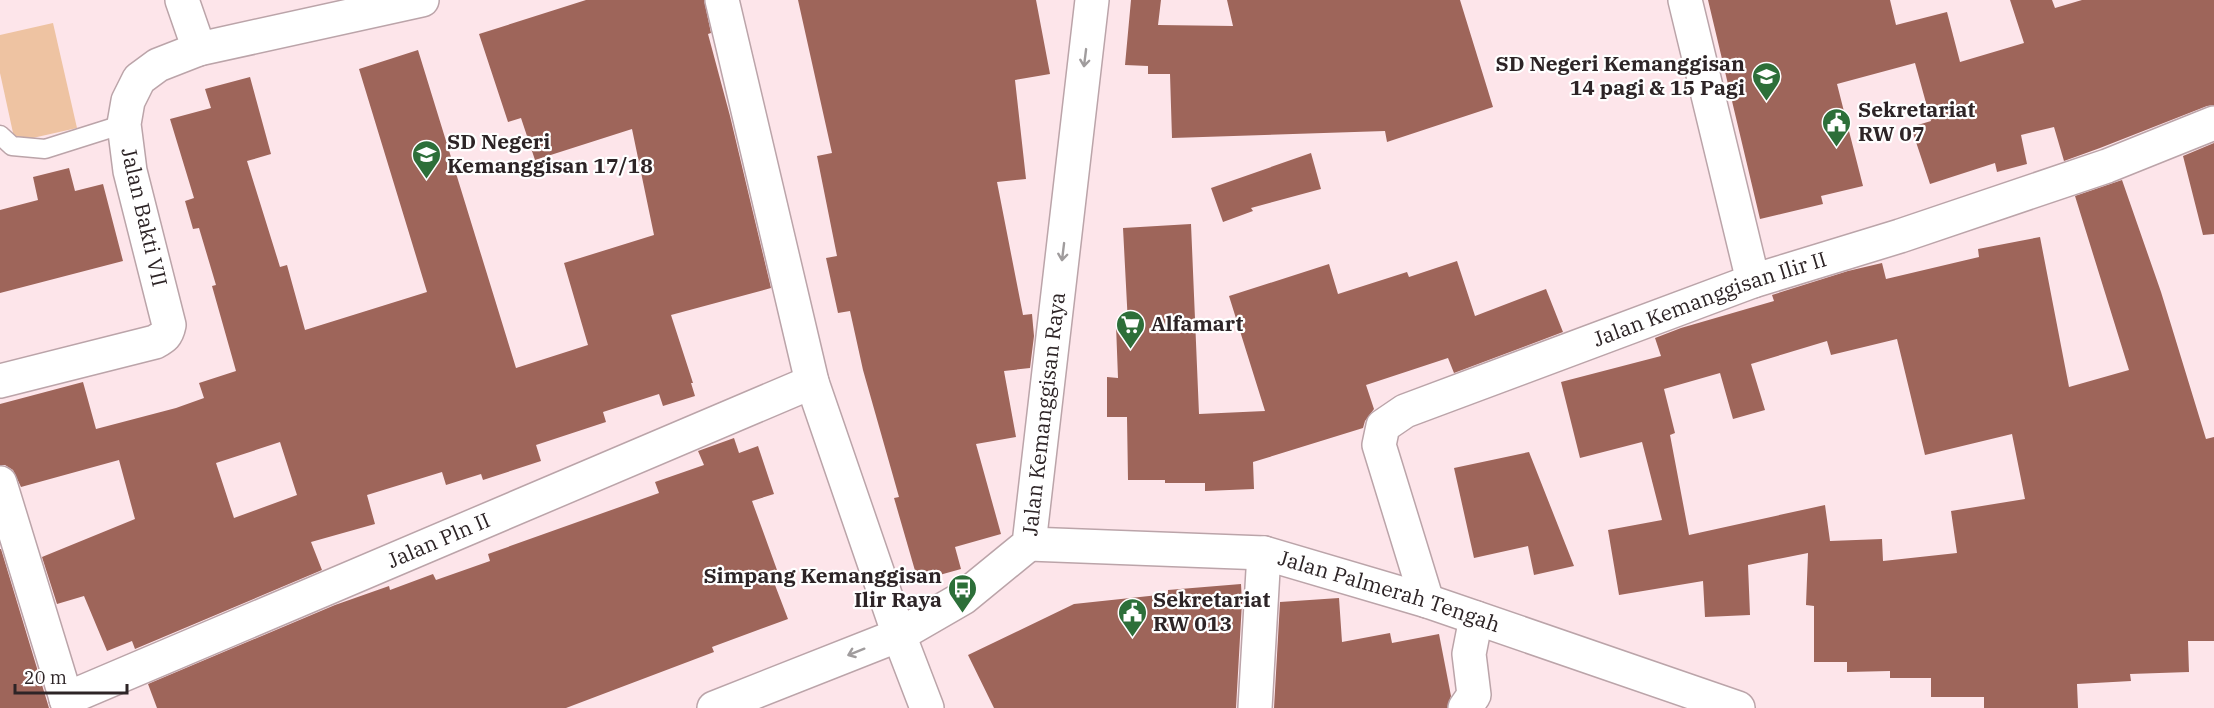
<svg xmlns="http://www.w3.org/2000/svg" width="2214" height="708" font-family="'IBM Plex Serif',serif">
	<rect width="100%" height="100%" fill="#fde5ea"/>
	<path fill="#eec3a2" d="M 53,23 L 77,128 L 15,142 L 0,73 L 0,35 Z"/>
	<path fill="#9e655a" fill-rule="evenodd" d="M 586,0 L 704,0 L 711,33 L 708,34 L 730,116 L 771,288 L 671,315 L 693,383 L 691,383 L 695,396 L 663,406 L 659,394 L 603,412 L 606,422 L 536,445 L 541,461 L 483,480 L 481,474 L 446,485 L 442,472 L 367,495 L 375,524 L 311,542 L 322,570 L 135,649 L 132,641 L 107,651 L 84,596 L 57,604 L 42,557 L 135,519 L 119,460 L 21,487 L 13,470 L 5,465 L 0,465 L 0,404 L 83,382 L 96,429 L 176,408 L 204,398 L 199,383 L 236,371 L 212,286 L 216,285 L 199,228 L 193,229 L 185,201 L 194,198 L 170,119 L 211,108 L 205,89 L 250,77 L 271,154 L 247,161 L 280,267 L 287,265 L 305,330 L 427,292 L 359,69 L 418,50 L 516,368 L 588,345 L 564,263 L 654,235 L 632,129 L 535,160 L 521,118 L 508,122 L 479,34 ZM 280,442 L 297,495 L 234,518 L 216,463 Z
		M 798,0 L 1036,0 L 1050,74 L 1015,80 L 1026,179 L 997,182 L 1023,315 L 1032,314 L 1034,336 L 1030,368 L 1004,371 L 1016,437 L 976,444 L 1001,534 L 955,547 L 961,569 L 918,581 L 894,498 L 899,497 L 863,370 L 850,311 L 838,313 L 826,258 L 837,256 L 817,156 L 832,153 Z
		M 1131,0 L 1161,0 L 1158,25 L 1233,26 L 1227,0 L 1460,0 L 1493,107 L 1387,142 L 1385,131 L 1172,138 L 1170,74 L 1148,74 L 1148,66 L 1125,65 Z
		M 1708,0 L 1890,0 L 1896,25 L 1947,12 L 1960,62 L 2024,43 L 2010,0 L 2052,0 L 2055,8 L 2082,0 L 2214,0 L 2214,105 L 2207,106 L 2100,148 L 2064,161 L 2054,127 L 2021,135 L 2027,164 L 1997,172 L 1995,163 L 1930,184 L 1911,127 L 1931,121 L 1915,63 L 1837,84 L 1863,186 L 1821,196 L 1823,204 L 1760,219 Z
		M 2214,143 L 2214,234 L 2203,235 L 2183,156 Z
		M 1311,153 L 1321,189 L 1251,208 L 1253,211 L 1223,222 L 1211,188 Z
		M 69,168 L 75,191 L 103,184 L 123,261 L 0,293 L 0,210 L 38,200 L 33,177 Z
		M 2122,180 L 2161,292 L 2206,439 L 2214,437 L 2214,641 L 2188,641 L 2189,672 L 2130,674 L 2131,681 L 2077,684 L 2078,708 L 1984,708 L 1984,697 L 1931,697 L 1931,678 L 1890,678 L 1890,671 L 1847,672 L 1847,662 L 1814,662 L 1814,606 L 1806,605 L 1808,553 L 1748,565 L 1750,615 L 1705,617 L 1703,581 L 1619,595 L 1608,530 L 1662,520 L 1642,442 L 1580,458 L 1561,382 L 1661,356 L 1655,338 L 1681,328 L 1774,301 L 1772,295 L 1848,271 L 1882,263 L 1886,279 L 1979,257 L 1978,249 L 2040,237 L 2069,387 L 2129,370 L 2075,196 ZM 1897,339 L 1925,455 L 2012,434 L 2025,499 L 1951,511 L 1957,553 L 1883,561 L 1882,539 L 1830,541 L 1825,505 L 1689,535 L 1670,435 L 1675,433 L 1664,389 L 1720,373 L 1733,419 L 1765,410 L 1751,364 L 1827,341 L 1831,355 Z
		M 1191,224 L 1199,414 L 1265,411 L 1229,296 L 1329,264 L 1338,294 L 1407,272 L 1409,277 L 1457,261 L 1475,316 L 1546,289 L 1563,332 L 1454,373 L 1448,358 L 1366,385 L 1374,409 L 1365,421 L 1363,428 L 1253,462 L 1254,489 L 1205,491 L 1205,483 L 1165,483 L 1165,480 L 1128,480 L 1127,417 L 1107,417 L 1107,377 L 1118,378 L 1116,325 L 1128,324 L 1123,228 Z
		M 734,438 L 739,453 L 758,446 L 774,494 L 752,501 L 777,570 L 770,572 L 788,619 L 712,647 L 714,652 L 566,708 L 157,708 L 148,684 L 335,605 L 389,586 L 390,590 L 433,574 L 436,580 L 490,561 L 488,554 L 659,493 L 655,482 L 704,465 L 698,451 Z
		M 1529,452 L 1574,566 L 1534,575 L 1528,546 L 1474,558 L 1454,468 Z
		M 0,549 L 1,549 L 49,708 L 0,708 Z
		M 1241,584 L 1242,602 L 1236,708 L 994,708 L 968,655 L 1074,604 L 1168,594 L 1168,590 Z
		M 1339,598 L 1342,642 L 1390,633 L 1392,643 L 1439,634 L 1451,696 L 1447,708 L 1274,708 L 1280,602 Z"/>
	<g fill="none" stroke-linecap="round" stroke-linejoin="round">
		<defs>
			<path id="service" d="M 0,135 L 12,146 L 45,149 L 124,124"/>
			<g id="minor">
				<path d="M 182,0 L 199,49"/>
				<path d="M 722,0 L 812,382 L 899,635 L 927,708"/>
				<path d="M 1685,0 L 1753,281"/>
				<path d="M 0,381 L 155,342 C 164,337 167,335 169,325 L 130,171 L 124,124 L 128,101 L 139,79 L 158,65 L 199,49 L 422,0"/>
				<path d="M 0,483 L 69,708"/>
				<path id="s1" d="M 1427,601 L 1379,445 L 1383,426 L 1405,411 L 1753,281 L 1900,236 L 2107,166 L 2214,123"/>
				<path id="s2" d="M 66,699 L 812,382"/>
				<path d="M 1255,708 L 1264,553"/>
				<path d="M 1465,708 L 1474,695 L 1469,654 L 1476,618"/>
			</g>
			<g id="tertiary">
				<path id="s3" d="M 1029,544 L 1264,553 L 1427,601 L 1738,708"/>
			</g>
			<g id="primary">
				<path id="s4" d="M 714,708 L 899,635 L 963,598 L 1029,544 L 1092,0"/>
			</g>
		</defs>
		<use href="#service" stroke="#bba4a9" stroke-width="21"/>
		<use href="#minor" stroke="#bba4a9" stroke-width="36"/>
		<use href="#tertiary" stroke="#bba4a9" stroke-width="36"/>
		<use href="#primary" stroke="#bba4a9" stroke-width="36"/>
		<use href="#service" stroke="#fff" stroke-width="18"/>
		<use href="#minor" stroke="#fff" stroke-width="33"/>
		<use href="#tertiary" stroke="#fff" stroke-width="33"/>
		<use href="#primary" stroke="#fff" stroke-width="33"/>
	</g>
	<defs><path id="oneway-shaft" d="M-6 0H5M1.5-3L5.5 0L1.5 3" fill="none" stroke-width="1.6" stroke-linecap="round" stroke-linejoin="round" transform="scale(1.5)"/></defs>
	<g stroke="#a09c9d">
		<use href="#oneway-shaft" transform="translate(1085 58) rotate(97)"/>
		<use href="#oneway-shaft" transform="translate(1063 252) rotate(97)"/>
		<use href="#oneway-shaft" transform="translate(856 652) rotate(158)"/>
	</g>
	<defs>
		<symbol id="school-pin" viewBox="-11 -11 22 30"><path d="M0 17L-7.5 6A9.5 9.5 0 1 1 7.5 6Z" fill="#2d6f39" stroke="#fff"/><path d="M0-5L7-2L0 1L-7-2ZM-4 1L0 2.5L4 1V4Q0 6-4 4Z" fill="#fff"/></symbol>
		<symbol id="civic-pin" viewBox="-11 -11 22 30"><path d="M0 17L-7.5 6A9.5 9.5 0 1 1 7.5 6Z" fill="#2d6f39" stroke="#fff"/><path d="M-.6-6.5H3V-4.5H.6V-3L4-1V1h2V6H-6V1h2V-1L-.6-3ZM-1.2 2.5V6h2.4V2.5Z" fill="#fff"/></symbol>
		<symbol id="supermarket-pin" viewBox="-11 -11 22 30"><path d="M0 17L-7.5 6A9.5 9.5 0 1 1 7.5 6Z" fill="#2d6f39" stroke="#fff"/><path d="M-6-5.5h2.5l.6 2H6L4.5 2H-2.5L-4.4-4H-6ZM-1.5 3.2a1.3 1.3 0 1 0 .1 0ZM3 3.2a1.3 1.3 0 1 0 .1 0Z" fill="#fff"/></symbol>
		<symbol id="bus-pin" viewBox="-11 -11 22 30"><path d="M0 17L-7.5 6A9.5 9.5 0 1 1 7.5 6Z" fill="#2d6f39" stroke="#fff"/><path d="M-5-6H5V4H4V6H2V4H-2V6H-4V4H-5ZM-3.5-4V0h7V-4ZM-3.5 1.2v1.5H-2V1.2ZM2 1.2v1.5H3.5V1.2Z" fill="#fff"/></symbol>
	</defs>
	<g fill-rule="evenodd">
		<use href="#school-pin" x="1750" y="60" width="33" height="45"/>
		<use href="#civic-pin" x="1820" y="106" width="33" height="45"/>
		<use href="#school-pin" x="410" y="138" width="33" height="45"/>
		<use href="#supermarket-pin" x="1114" y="308" width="33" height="45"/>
		<use href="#bus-pin" x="946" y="572" width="33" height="45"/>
		<use href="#civic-pin" x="1116" y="596" width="33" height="45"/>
	</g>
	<g text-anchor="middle" stroke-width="4.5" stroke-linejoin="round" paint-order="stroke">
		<g font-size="21" font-weight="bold" fill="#2d2426" stroke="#fff" text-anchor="start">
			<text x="1745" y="71" text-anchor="end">SD Negeri Kemanggisan<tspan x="1745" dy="24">14 pagi &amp; 15 Pagi</tspan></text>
			<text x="1858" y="117">Sekretariat<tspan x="1858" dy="24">RW 07</tspan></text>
			<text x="447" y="149">SD Negeri<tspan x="447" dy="24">Kemanggisan 17/18</tspan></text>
			<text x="1151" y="331">Alfamart</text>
			<text x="942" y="583" text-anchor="end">Simpang Kemanggisan<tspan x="942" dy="24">Ilir Raya</tspan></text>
			<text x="1153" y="607">Sekretariat<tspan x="1153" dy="24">RW 013</tspan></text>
		</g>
		<g font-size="21" fill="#2d2426" stroke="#fff">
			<text transform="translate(144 217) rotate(77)" y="7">Jalan Bakti VII</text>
			<text dy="7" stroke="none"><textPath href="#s1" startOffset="534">Jalan Kemanggisan Ilir II</textPath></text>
			<text dy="7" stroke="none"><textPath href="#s4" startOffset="489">Jalan Kemanggisan Raya</textPath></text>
			<text dy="7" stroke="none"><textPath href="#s2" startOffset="405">Jalan Pln II</textPath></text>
			<text dy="7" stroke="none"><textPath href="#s3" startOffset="366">Jalan Palmerah Tengah</textPath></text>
		</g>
	</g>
	<path d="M15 684v9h112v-9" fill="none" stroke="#2d2426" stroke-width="3"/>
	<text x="24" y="684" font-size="18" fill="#2d2426" stroke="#ffffff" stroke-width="4.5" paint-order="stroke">20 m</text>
</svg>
